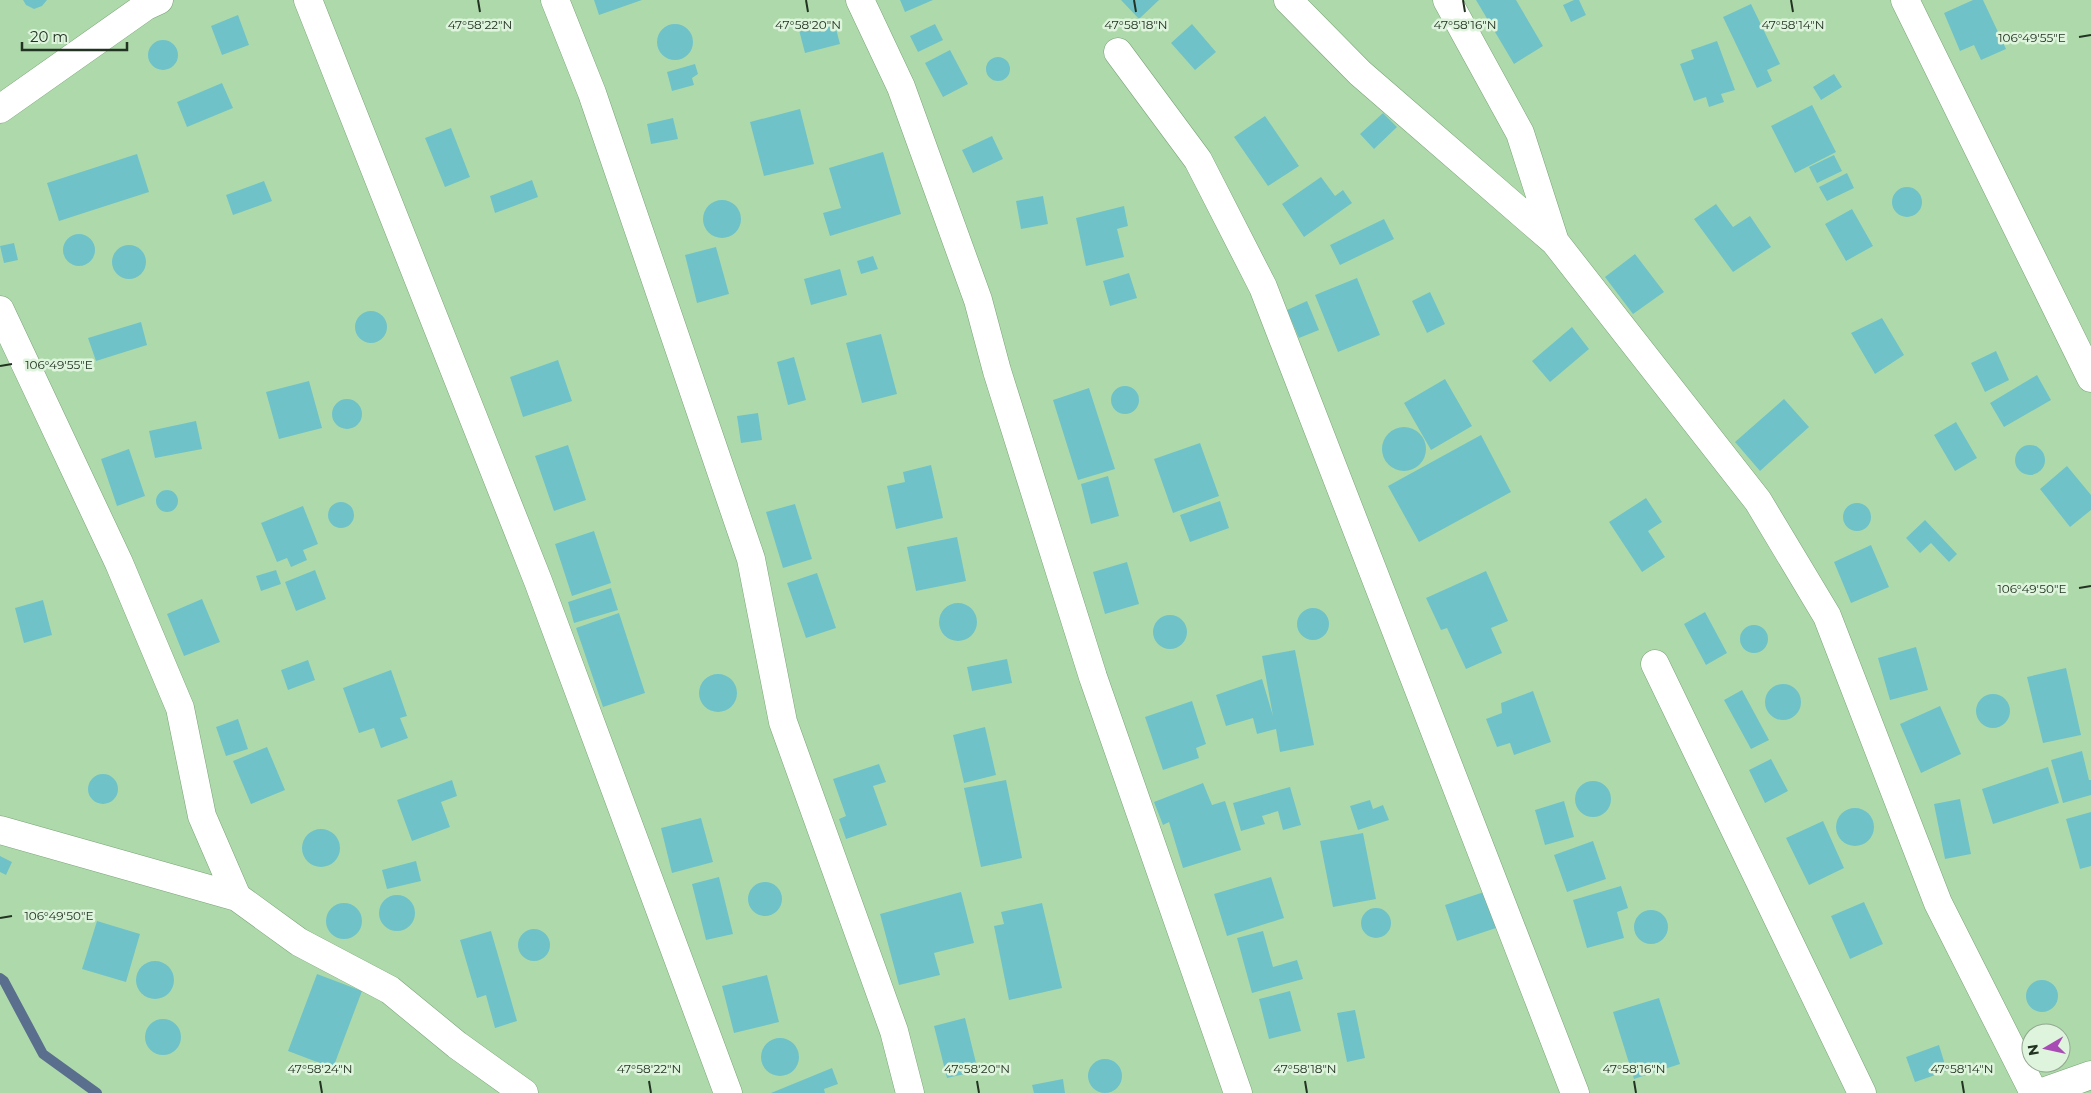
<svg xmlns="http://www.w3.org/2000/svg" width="2091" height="1093" font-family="Montserrat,sans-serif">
	<rect width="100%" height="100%" fill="#aedaab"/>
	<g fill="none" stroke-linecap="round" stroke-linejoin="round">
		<path stroke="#596f8d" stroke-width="10" d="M 0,978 L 4,981 L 43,1054 L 97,1093"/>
	</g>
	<path fill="#70c2c9" d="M 23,0 L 47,0 L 42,6 L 34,9 L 26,5 Z
		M 594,0 L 642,0 L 599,15 Z
		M 900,0 L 933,0 L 905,12 Z
		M 1121,0 L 1159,0 L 1139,19 Z
		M 1476,0 L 1516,0 L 1543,46 L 1514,64 Z
		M 1574,0 L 1579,0 L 1586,15 L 1571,22 L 1563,5 Z
		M 1973,0 L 1983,0 L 2006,49 L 1981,60 L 1974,45 L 1960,51 L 1944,13 Z
		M 1751,4 L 1780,64 L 1767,70 L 1772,81 L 1757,88 L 1723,17 Z
		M 238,15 L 249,45 L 222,55 L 211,26 Z
		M 834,21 L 840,44 L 805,53 L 799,30 Z
		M657 42a18 18 0 1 1 36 0a18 18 0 1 1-36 0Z
		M 935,24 L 943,40 L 918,52 L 910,36 Z
		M 1192,24 L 1216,52 L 1195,70 L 1171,43 Z
		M148 55a15 15 0 1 1 30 0a15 15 0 1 1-30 0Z
		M 1717,41 L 1735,90 L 1721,94 L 1724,102 L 1709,107 L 1706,97 L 1694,101 L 1680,64 L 1694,59 L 1691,50 Z
		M 950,50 L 968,84 L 943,97 L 925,63 Z
		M986 69a12 12 0 1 1 24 0a12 12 0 1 1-24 0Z
		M 695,64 L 698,74 L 692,78 L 694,85 L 672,91 L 667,72 Z
		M 1834,74 L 1842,87 L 1821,100 L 1813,87 Z
		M 222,83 L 233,108 L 187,127 L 177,102 Z
		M 1812,105 L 1836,152 L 1795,173 L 1771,126 Z
		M 800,109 L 814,164 L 764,176 L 750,122 Z
		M 1383,113 L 1397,127 L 1374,149 L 1360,134 Z
		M 1265,116 L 1299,166 L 1268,186 L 1234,137 Z
		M 673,118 L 678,139 L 651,144 L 647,124 Z
		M 451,128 L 470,177 L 445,187 L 425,138 Z
		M 992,136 L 1003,159 L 973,173 L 962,150 Z
		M 883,152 L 901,214 L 830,236 L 823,213 L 841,208 L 829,168 Z
		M 137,154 L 149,192 L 59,221 L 47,183 Z
		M 1834,155 L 1842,171 L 1817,183 L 1809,167 Z
		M 1847,173 L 1854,188 L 1827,201 L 1819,187 Z
		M 1321,177 L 1335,196 L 1343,190 L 1352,203 L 1304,237 L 1282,204 Z
		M 532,180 L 538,197 L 495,213 L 490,196 Z
		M 264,181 L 272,201 L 233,215 L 226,195 Z
		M1892 202a15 15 0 1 1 30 0a15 15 0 1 1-30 0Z
		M 1043,196 L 1048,224 L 1021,229 L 1016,201 Z
		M703 219a19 19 0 1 1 38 0a19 19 0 1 1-38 0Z
		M 1716,204 L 1733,227 L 1750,216 L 1771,247 L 1733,272 L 1694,219 Z
		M 1124,206 L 1128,226 L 1117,229 L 1124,257 L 1086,266 L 1076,218 Z
		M 1852,209 L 1873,246 L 1846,261 L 1825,224 Z
		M 1384,219 L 1394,239 L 1340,265 L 1330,245 Z
		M63 250a16 16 0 1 1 32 0a16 16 0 1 1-32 0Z
		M 14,243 L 18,260 L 4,263 L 0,246 Z
		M112 262a17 17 0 1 1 34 0a17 17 0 1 1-34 0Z
		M 716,247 L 729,294 L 697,303 L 685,255 Z
		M 1635,254 L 1664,292 L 1633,314 L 1605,277 Z
		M 873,256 L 878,269 L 861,274 L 857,261 Z
		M 840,269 L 847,295 L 811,305 L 804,279 Z
		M 1129,273 L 1137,298 L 1110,306 L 1103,281 Z
		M 1357,278 L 1380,335 L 1338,352 L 1315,295 Z
		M 1430,292 L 1445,324 L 1427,333 L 1412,301 Z
		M 1307,301 L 1319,330 L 1299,338 L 1287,310 Z
		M355 327a16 16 0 1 1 32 0a16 16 0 1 1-32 0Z
		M 1882,318 L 1904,355 L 1875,374 L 1851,333 Z
		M 141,322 L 147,345 L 96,361 L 88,338 Z
		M 1572,327 L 1589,349 L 1550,382 L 1532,361 Z
		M 881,334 L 897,394 L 862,403 L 846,343 Z
		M 1996,351 L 2009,380 L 1985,392 L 1971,363 Z
		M 794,357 L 806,400 L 788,405 L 777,362 Z
		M 558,360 L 572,401 L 523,417 L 510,377 Z
		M 2037,375 L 2051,400 L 2004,427 L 1990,403 Z
		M 1445,379 L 1472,426 L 1431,450 L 1404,403 Z
		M 309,381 L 322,428 L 279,439 L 266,392 Z
		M1111 400a14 14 0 1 1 28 0a14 14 0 1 1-28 0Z
		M 1089,388 L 1115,469 L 1078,480 L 1053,400 Z
		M 1784,399 L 1809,427 L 1760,471 L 1735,442 Z
		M332 414a15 15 0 1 1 30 0a15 15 0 1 1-30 0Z
		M 758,413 L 762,440 L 741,443 L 737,416 Z
		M 196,421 L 202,449 L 155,458 L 149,431 Z
		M 1956,422 L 1977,458 L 1955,471 L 1934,435 Z
		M1382 449a22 22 0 1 1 44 0a22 22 0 1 1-44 0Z
		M 1481,435 L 1511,492 L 1419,542 L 1388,486 Z
		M 1200,443 L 1219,496 L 1173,513 L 1154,459 Z
		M2015 460a15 15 0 1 1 30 0a15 15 0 1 1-30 0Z
		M 568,445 L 586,500 L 554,511 L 535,456 Z
		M 129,449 L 145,496 L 117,506 L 101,459 Z
		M 931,465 L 943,518 L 896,529 L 887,486 L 905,482 L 903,472 Z
		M 2067,466 L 2091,495 L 2091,510 L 2070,527 L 2040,489 Z
		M 1108,476 L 1119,516 L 1091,524 L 1081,484 Z
		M156 501a11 11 0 1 1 22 0a11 11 0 1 1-22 0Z
		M 1646,498 L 1662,522 L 1648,531 L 1665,557 L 1642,572 L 1609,522 Z
		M 1220,501 L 1229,528 L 1190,542 L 1180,515 Z
		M328 515a13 13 0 1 1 26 0a13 13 0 1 1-26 0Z
		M1843 517a14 14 0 1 1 28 0a14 14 0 1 1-28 0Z
		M 795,504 L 812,559 L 783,568 L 766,512 Z
		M 303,506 L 318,544 L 303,550 L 307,560 L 291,567 L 287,558 L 277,562 L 261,523 Z
		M 1925,520 L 1957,554 L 1949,562 L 1931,543 L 1920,553 L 1906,538 Z
		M 594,531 L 611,583 L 572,596 L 555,544 Z
		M 957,537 L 966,581 L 916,591 L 907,547 Z
		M 1871,545 L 1889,587 L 1851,603 L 1834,562 Z
		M 1127,562 L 1139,604 L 1105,614 L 1093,572 Z
		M 276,570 L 281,584 L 261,591 L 256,576 Z
		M 315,570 L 326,599 L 296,611 L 285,582 Z
		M 1486,571 L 1508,621 L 1491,628 L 1502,653 L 1466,669 L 1447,628 L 1441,630 L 1426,598 Z
		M 817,573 L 836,628 L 806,638 L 787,583 Z
		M 611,588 L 618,610 L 574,623 L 568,602 Z
		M 202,599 L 220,642 L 184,656 L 167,614 Z
		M 43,600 L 52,635 L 24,643 L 15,608 Z
		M939 622a19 19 0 1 1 38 0a19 19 0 1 1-38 0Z
		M1297 624a16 16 0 1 1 32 0a16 16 0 1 1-32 0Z
		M 1705,612 L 1727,653 L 1706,665 L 1684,624 Z
		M 619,613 L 645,693 L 603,707 L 576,628 Z
		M1153 632a17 17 0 1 1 34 0a17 17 0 1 1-34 0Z
		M1740 639a14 14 0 1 1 28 0a14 14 0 1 1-28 0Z
		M 1916,647 L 1928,690 L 1890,700 L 1878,658 Z
		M 1295,650 L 1314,745 L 1280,752 L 1276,729 L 1257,734 L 1253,718 L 1226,726 L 1216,695 L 1262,679 L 1273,716 L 1262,656 Z
		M 1007,659 L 1012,683 L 972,691 L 967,667 Z
		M 308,660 L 315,680 L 288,690 L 281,670 Z
		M 2066,668 L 2081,735 L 2043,743 L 2027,677 Z
		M 391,670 L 407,716 L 400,718 L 408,738 L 381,748 L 374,728 L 359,733 L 343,688 Z
		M699 693a19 19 0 1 1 38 0a19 19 0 1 1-38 0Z
		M1765 702a18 18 0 1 1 36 0a18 18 0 1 1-36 0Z
		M 1742,690 L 1769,740 L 1751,749 L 1724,700 Z
		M 1533,691 L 1551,742 L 1514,755 L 1510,743 L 1497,747 L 1486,719 L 1502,713 L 1501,703 Z
		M1976 711a17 17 0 1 1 34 0a17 17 0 1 1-34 0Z
		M 1192,701 L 1206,744 L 1196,748 L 1199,758 L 1163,770 L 1145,717 Z
		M 1940,706 L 1961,754 L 1921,773 L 1900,724 Z
		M 238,719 L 248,749 L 226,756 L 216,727 Z
		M 985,727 L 996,775 L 964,783 L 953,735 Z
		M 267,747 L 285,790 L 251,804 L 233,761 Z
		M 2082,751 L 2089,780 L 2091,780 L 2091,795 L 2063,803 L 2051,760 Z
		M 1771,759 L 1788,791 L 1765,803 L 1749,770 Z
		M 879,764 L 886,782 L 873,786 L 887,825 L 846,839 L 839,819 L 846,816 L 833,779 Z
		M 2048,767 L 2059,803 L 1993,824 L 1982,789 Z
		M88 789a15 15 0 1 1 30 0a15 15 0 1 1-30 0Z
		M 452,780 L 457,796 L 441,802 L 450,827 L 412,841 L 397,800 Z
		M 1006,780 L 1022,858 L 981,867 L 964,788 Z
		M1575 799a18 18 0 1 1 36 0a18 18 0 1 1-36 0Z
		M 1203,783 L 1212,805 L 1225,801 L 1241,850 L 1183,868 L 1169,822 L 1163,825 L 1154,802 Z
		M 1290,787 L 1301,825 L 1283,830 L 1278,811 L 1262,816 L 1265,824 L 1241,831 L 1233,803 Z
		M 1960,799 L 1971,854 L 1945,859 L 1934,804 Z
		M 1370,800 L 1373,809 L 1383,805 L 1389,820 L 1358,830 L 1350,806 Z
		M 1564,801 L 1574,837 L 1545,845 L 1535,810 Z
		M1836 827a19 19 0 1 1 38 0a19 19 0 1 1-38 0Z
		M 2091,812 L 2091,866 L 2080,869 L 2066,819 Z
		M 701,818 L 713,862 L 672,873 L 661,828 Z
		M 1823,821 L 1844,868 L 1809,885 L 1786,838 Z
		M302 848a19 19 0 1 1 38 0a19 19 0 1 1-38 0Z
		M 1363,833 L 1376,899 L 1333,907 L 1320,841 Z
		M 1593,841 L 1606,879 L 1567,892 L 1554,855 Z
		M 0,856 L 12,862 L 6,875 L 0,872 Z
		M 416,861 L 421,881 L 387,889 L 382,870 Z
		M 719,877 L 733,934 L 706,940 L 692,884 Z
		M 1271,877 L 1284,918 L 1227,936 L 1214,894 Z
		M748 899a17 17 0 1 1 34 0a17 17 0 1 1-34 0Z
		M 1621,886 L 1628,908 L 1617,912 L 1624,938 L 1587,948 L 1573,900 Z
		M 961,892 L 974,943 L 934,953 L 940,975 L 899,985 L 880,914 Z
		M 1484,892 L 1496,928 L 1457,941 L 1445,905 Z
		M379 913a18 18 0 1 1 36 0a18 18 0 1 1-36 0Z
		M 1864,902 L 1883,944 L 1850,959 L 1831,916 Z
		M 1042,903 L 1062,988 L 1009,1000 L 994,926 L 1004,924 L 1001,912 Z
		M326 921a18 18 0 1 1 36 0a18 18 0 1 1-36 0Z
		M1361 923a15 15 0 1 1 30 0a15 15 0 1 1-30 0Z
		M1634 927a17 17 0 1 1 34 0a17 17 0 1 1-34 0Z
		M 97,921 L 140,934 L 126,982 L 82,969 Z
		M518 945a16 16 0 1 1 32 0a16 16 0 1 1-32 0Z
		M 491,931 L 517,1021 L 495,1028 L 486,995 L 477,998 L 460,940 Z
		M 1263,931 L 1273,967 L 1297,960 L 1303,979 L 1252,993 L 1237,938 Z
		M136 980a19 19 0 1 1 38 0a19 19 0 1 1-38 0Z
		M 317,974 L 362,991 L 333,1068 L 288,1051 Z
		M 767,975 L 779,1022 L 734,1033 L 722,986 Z
		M2026 996a16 16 0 1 1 32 0a16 16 0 1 1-32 0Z
		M 1290,991 L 1301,1031 L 1269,1039 L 1259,999 Z
		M 1659,998 L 1680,1064 L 1634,1079 L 1613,1012 Z
		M 1355,1010 L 1365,1058 L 1347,1062 L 1337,1013 Z
		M 965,1018 L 978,1071 L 947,1078 L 934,1026 Z
		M145 1037a18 18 0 1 1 36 0a18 18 0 1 1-36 0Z
		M761 1057a19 19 0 1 1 38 0a19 19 0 1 1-38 0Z
		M 1939,1045 L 1947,1071 L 1915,1082 L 1906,1057 Z
		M1088 1076a17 17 0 1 1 34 0a17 17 0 1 1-34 0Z
		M 832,1068 L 838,1084 L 824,1089 L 825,1093 L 771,1093 Z
		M 1063,1079 L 1065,1093 L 1034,1093 L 1032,1085 Z"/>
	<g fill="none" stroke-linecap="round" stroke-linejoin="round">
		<defs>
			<path id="street" d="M 308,0 L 538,581 L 728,1093
				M 555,0 L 592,93 L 751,559 L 783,722 L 894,1031 L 910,1093
				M 860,0 L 901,87 L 978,300 L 997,371 L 1093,677 L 1238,1093
				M 1288,0 L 1360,73 L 1555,242 L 1758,501 L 1827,616 L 1938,903 L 2034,1093
				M 1447,0 L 1520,133 L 1555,242
				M 1905,0 L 2091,378
				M 1118,52 L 1198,160 L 1263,287 L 1575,1093
				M 0,109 L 146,6 L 159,0
				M 0,310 L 119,563 L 180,708 L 202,816 L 237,897 L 299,942 L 390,990 L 457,1045 L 524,1093
				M 1655,664 L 1862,1093
				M 0,830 L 237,897"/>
			<path id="secondary" d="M 2040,1093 L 2091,1075"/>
		</defs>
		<use href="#street" stroke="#79a376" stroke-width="29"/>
		<use href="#secondary" stroke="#79a376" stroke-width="29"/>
		<use href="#street" stroke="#fff" stroke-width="28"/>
		<use href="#secondary" stroke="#fff" stroke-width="28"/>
	</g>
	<path fill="none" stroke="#223321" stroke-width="2" d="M 478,0 L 480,12M 806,0 L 808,12M 1134,0 L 1136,12M 1463,0 L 1465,12M 1791,0 L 1793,12M 2079,37 L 2091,35M 0,366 L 12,364M 2079,588 L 2091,586M 0,918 L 12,916M 320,1081 L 322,1093M 649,1081 L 651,1093M 977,1081 L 979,1093M 1305,1081 L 1307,1093M 1634,1081 L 1636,1093M 1962,1081 L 1964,1093"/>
	<g font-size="12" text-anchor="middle" fill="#223321" stroke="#def4dc" stroke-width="5" stroke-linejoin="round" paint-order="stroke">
		<text x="480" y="29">47°58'22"N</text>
		<text x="808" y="29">47°58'20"N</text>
		<text x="1793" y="29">47°58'14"N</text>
		<text x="1136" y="29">47°58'18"N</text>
		<text x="1465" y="29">47°58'16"N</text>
		<text x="2032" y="42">106°49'55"E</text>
		<text x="59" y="369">106°49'55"E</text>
		<text x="2032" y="593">106°49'50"E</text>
		<text x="59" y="920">106°49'50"E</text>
		<text x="320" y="1073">47°58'24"N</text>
		<text x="649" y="1073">47°58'22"N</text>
		<text x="977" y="1073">47°58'20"N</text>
		<text x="1305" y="1073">47°58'18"N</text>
		<text x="1634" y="1073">47°58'16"N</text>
		<text x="1962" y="1073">47°58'14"N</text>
	</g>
	<g transform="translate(2046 1048) rotate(261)"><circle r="24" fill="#def4dc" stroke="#93a791"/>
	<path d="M0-4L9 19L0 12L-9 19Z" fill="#a94bb5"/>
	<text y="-8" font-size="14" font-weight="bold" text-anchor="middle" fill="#223321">N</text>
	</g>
	<path d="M22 42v8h105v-8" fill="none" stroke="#223321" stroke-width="2.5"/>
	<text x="30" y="42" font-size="15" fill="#223321" stroke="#def4dc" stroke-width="4" paint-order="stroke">20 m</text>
</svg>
